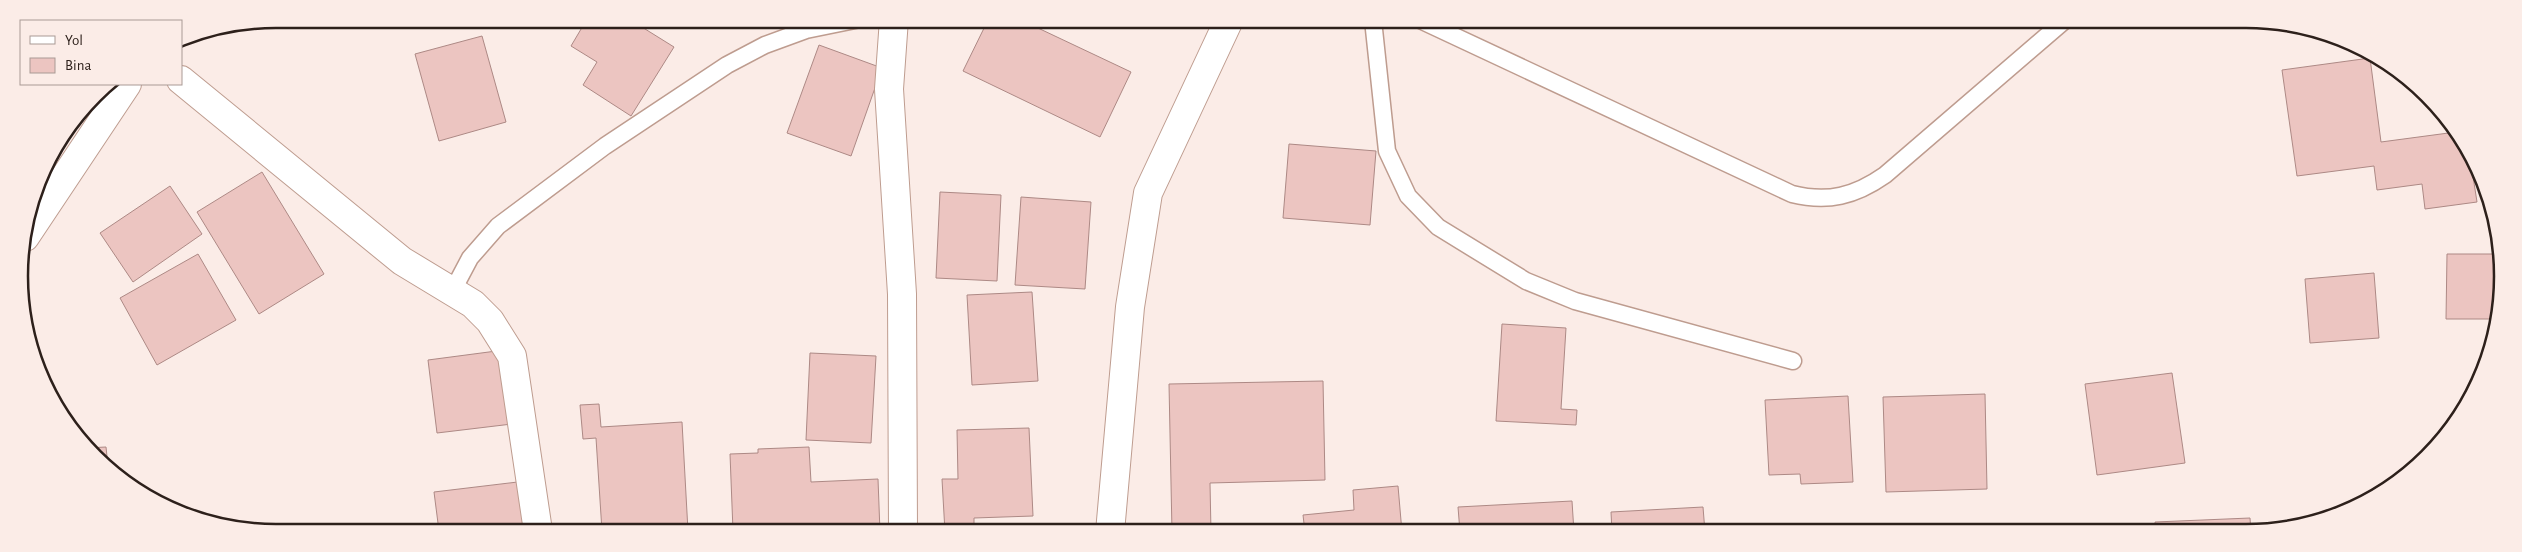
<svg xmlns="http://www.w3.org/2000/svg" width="2522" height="552" font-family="'Alegreya Sans',sans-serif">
	<rect width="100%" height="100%" fill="#fbece7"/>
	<path fill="#ecc5c1" stroke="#ad8985" d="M 392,19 L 406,19 L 395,25 Z
		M 587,19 L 629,19 L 674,47 L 631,116 L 583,85 L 597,62 L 571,46 Z
		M 988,20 L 1021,20 L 1131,72 L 1100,137 L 963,71 Z
		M 2212,21 L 2252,21 L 2251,28 Z
		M 482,36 L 506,122 L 439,141 L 415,54 Z
		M 819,45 L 882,68 L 851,156 L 787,133 Z
		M 2370,58 L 2381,142 L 2456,132 L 2475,170 L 2472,170 L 2477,202 L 2425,209 L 2422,184 L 2377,190 L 2374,166 L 2297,176 L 2282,70 Z
		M 1289,144 L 1376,151 L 1370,225 L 1283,218 Z
		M 262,172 L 324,274 L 259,314 L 197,212 Z
		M 170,186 L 202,234 L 133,282 L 100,233 Z
		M 940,192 L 1001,195 L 997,281 L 936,278 Z
		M 1021,197 L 1091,202 L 1085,289 L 1015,285 Z
		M 198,254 L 236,320 L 157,365 L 120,298 Z
		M 2447,254 L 2497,254 L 2501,305 L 2496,305 L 2495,319 L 2446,319 Z
		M 2374,273 L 2379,338 L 2310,343 L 2305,279 Z
		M 1032,292 L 1038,381 L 972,385 L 967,295 Z
		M 1502,324 L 1566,328 L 1561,409 L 1577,410 L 1576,425 L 1496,421 Z
		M 504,350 L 512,424 L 437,433 L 428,360 Z
		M 810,353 L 876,356 L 871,443 L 806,440 Z
		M 2172,373 L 2185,463 L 2097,475 L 2085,384 Z
		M 1323,381 L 1325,480 L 1210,483 L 1211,532 L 1172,532 L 1169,384 Z
		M 1985,394 L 1987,489 L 1886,492 L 1883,397 Z
		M 1848,396 L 1853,482 L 1801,484 L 1800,474 L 1769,475 L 1765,400 Z
		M 599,404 L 601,427 L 682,422 L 688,531 L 602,531 L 596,438 L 583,439 L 580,405 Z
		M 1029,428 L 1033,516 L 974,518 L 974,532 L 945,532 L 942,479 L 958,479 L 957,430 Z
		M 106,447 L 108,466 L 86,448 Z
		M 809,447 L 811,482 L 878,479 L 880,532 L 733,531 L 730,454 L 758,453 L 758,449 Z
		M 526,481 L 532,531 L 439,531 L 434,492 Z
		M 1398,486 L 1402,532 L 1305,532 L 1303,515 L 1354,510 L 1353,490 Z
		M 1572,501 L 1574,532 L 1460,532 L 1458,507 Z
		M 1703,507 L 1705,532 L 1612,532 L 1611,512 Z
		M 2250,518 L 2251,533 L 2156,533 L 2155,522 Z"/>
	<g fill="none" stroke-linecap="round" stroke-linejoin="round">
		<defs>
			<path id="lane" d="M 1373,20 L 1387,151 L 1408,196 L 1438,227 L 1526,281 L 1575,301 L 1793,361
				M 1420,20 L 1792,194 C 1828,203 1855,196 1885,175 L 2064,21
				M 452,292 L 470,258 L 498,226 L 605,146 L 727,65 L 765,45 L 806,30 L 860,19"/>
			<path id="street" d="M 894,19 L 889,89 L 902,294 L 903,532
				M 181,80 L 402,261 L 473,304 L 490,321 L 512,356 L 538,531
				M 1110,532 L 1130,307 L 1148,193 L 1229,20"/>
			<path id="secondary" d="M 25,237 L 127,84"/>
		</defs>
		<use href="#lane" stroke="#be9c8f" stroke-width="19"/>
		<use href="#street" stroke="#be9c8f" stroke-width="30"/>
		<use href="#secondary" stroke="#be9c8f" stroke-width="30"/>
		<use href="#lane" stroke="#fff" stroke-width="16"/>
		<use href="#street" stroke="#fff" stroke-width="28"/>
		<use href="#secondary" stroke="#fff" stroke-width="28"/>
	</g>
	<path d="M0 0H2522V552H0ZM276 28H2246A248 248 0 0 1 2494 276V276A248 248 0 0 1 2246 524H276A248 248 0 0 1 28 276V276A248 248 0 0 1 276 28Z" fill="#fbece7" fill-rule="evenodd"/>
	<path fill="none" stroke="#2d201b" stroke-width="2.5" d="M276 28H2246A248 248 0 0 1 2494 276V276A248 248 0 0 1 2246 524H276A248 248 0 0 1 28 276V276A248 248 0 0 1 276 28Z"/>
	<rect x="20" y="20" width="162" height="65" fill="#fbece7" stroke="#a99a95"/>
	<rect x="30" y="36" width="25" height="8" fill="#ffffff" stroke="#a99a95"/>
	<text x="65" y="45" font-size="15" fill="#2d201b">Yol</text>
	<rect x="30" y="58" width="25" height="15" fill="#ecc5c1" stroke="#a99a95"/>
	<text x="65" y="70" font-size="15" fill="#2d201b">Bina</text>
</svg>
